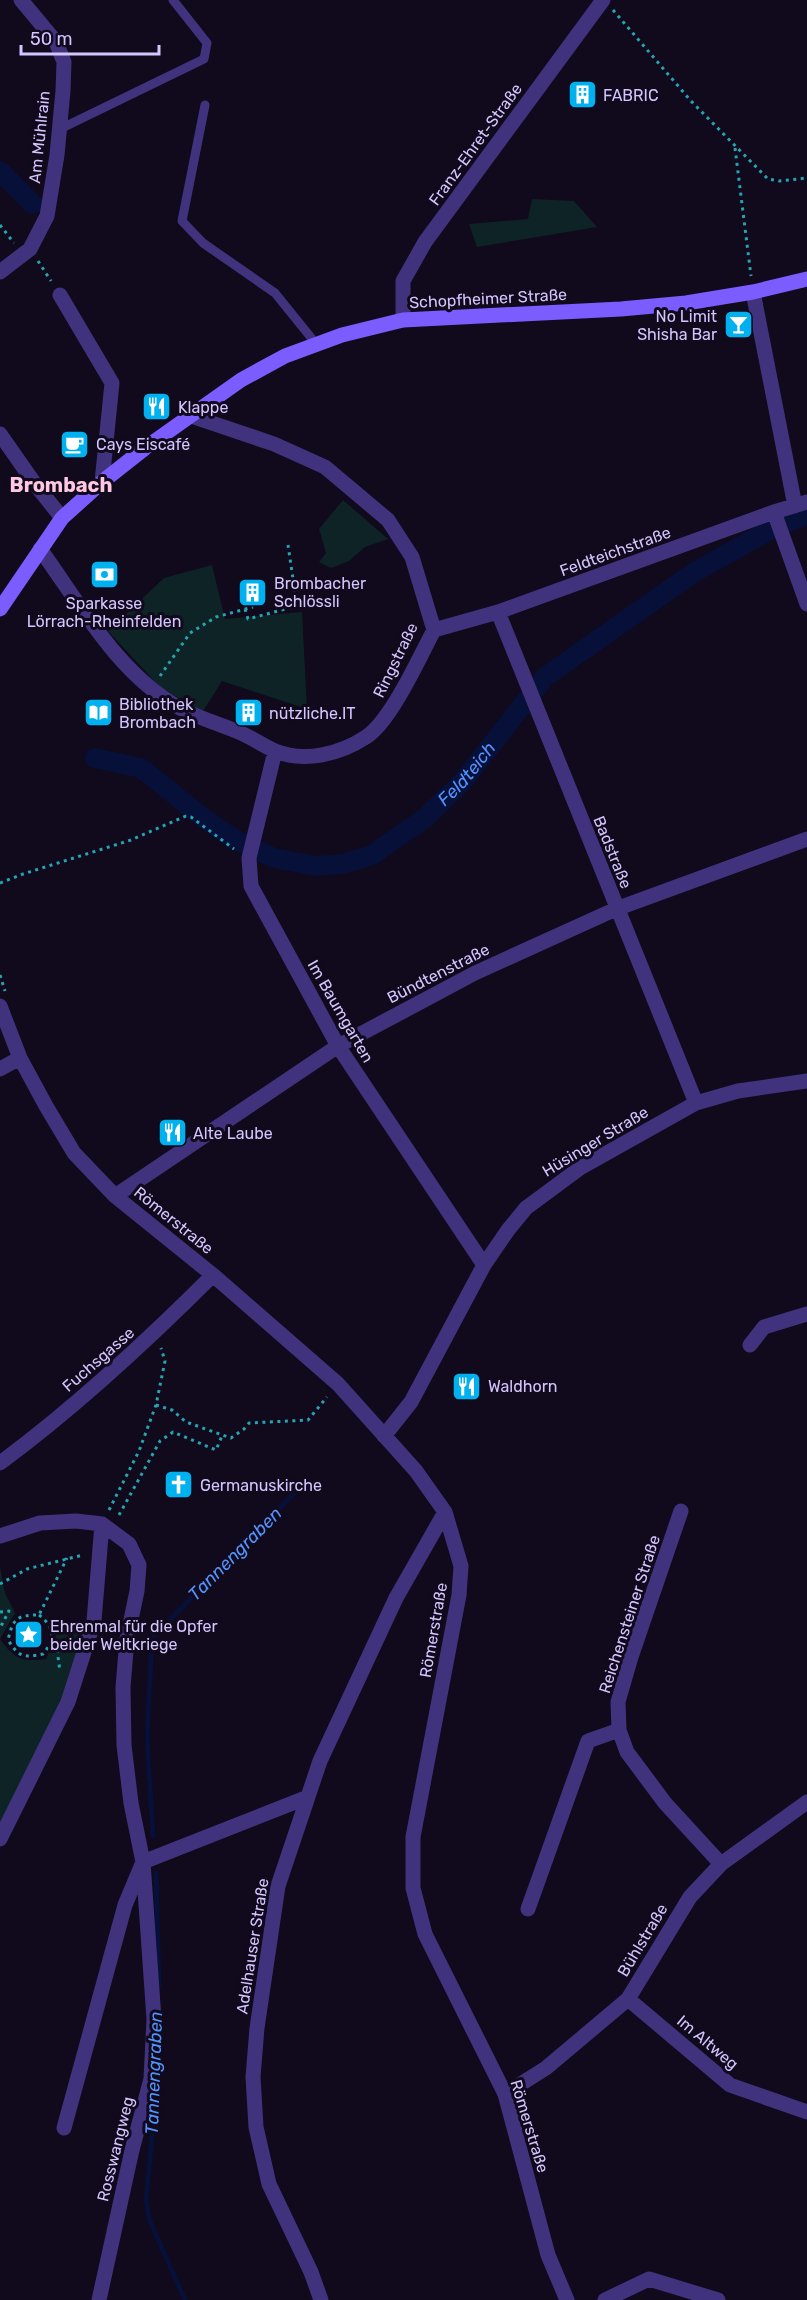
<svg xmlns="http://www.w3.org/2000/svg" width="807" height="2300" font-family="Rubik,sans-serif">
	<rect width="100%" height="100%" fill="#100a1c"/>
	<path fill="#0d2326" d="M 532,199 L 574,201 L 597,227 L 477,247 L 469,224 L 528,219 Z
		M 343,500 L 388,539 L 365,547 L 349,561 L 331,568 L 319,562 L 326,553 L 319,529 Z
		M 212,565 L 225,619 L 302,612 L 307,709 L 222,681 L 202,713 L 159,686 L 108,631 L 164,578 Z
		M 0,1567 L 5,1593 L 15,1613 L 0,1639 C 15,1659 20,1662 46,1659 L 60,1626 L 82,1621 L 78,1652 L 69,1687 L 0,1839 Z"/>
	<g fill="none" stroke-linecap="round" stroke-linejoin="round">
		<path stroke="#061039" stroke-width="5" d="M 153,1836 L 147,1738 L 152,1638 L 305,1482
			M 156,1873 L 159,1986
			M 158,2076 L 146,2198 L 149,2219 L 185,2300"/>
		<g stroke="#061039" stroke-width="20">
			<path d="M 0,171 L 33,204"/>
			<path id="s1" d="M 95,758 L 141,768 L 206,820 L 236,840 L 274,858 L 315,866 L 343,864 L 372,855 L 425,818 L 463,781 L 545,677 L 693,573 L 768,531 L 807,514"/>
		</g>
		<path stroke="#25a4b3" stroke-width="3" stroke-dasharray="3 4.5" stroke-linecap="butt" d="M 613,10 L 691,101 L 768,179 L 779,181 L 807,178
			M 735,148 L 751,276
			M 0,225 L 14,243
			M 38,261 L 51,281
			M 245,609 L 248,619 L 297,606 L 288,545
			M 160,676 L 190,633 L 216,617 L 253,607
			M 0,883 L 23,874 L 131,840 L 186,816 L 191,817 L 234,849
			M 0,975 L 5,991
			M 156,1405 L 172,1410 L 186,1422 L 231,1438 L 244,1429 L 249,1423 L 308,1420 L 327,1397
			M 109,1510 L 139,1451 L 156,1405 L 165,1361 L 161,1348
			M 119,1515 L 160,1441 L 173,1432 L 216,1450 L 222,1436
			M 0,1584 L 27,1569 L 83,1555
			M 0,1612 L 9,1611 L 0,1628
			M 39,1615 C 55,1627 55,1640 43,1654 C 23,1658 19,1657 8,1640 C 13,1619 16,1615 39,1615 L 67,1558
			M 51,1645 L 57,1650 L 60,1671"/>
		<path stroke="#41327e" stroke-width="9" d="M 205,105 L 182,221 L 203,243 L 275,293 L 317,345
			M 60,129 L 204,59 L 207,43 L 173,0"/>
		<path stroke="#41327e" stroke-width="15" d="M 0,272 L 30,249 L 47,216 L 57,155 L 63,91 L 64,62 L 56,42 L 21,0
			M 753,292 L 795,506
			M 60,295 L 112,383 L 102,482
			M 0,434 L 35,484 L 62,518
			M 774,512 L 807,604
			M 40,549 C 80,604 118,674 180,708 C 200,719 223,725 243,734 C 254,739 264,746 275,751 C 305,763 340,754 366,737 C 391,721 419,658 434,630 L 412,557 L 388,520 L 325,467 L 274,444 L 191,416
			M 498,612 L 696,1103
			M 434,630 L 498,612 L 774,512 L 807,502
			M 275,751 L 249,858 L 251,886 L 338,1046 L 484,1265
			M 0,1006 L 20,1058 L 46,1106 L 74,1153 L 115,1196 L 213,1275 L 338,1384 L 416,1471 L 445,1512 L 461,1566 L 459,1595 L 413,1837 L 413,1888 L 425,1934 L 505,2094 L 548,2255 L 567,2300
			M 0,1069 L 20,1058
			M 115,1196 L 338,1046 L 475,973 L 616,909 L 807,839
			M 750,1345 L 764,1327 L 807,1314
			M 384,1436 L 411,1402 L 484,1265 L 508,1230 L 526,1208 L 580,1168 L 696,1103 L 738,1091 L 807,1081
			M 0,1463 C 76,1407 146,1342 213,1275
			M 681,1511 L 631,1657 L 618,1702 L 619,1730 L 627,1752 L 665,1803 L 721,1864
			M 0,1536 L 40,1523 L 76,1521 L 102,1524
			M 0,1839 L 68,1702 L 94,1621 L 102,1524
			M 528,1909 L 588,1741 L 619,1730
			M 628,1999 L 730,2085 L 807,2112
			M 505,2094 L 546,2068 L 628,1999 L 690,1897 L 721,1864 L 807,1802
			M 64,2128 L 125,1905 L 143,1862 L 308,1797
			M 99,2300 L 132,2150 L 151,2079 L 154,2019 L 143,1862 L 131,1803 L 124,1745 L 123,1687 L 127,1639 L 137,1591 L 139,1565 L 129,1544 L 102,1524
			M 321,2300 L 311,2272 L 269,2184 L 256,2127 L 253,2077 L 257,2028 L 278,1886 L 320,1761 L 396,1598 L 445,1512
			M 605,2300 L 649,2279 L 718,2300"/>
		<path stroke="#41327e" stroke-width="15" d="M 403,320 L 403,281 L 425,242 L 603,0"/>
		<path stroke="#7b5cff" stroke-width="15" d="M 0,609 L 62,518 L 102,482 L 145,448 L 241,380 L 285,356 L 342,335 L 403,320 L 621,309 L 686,303 L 753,292 L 807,279"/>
	</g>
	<defs>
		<symbol id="building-square" viewBox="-11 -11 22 22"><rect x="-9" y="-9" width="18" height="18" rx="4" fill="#00b1f0" stroke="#100a1c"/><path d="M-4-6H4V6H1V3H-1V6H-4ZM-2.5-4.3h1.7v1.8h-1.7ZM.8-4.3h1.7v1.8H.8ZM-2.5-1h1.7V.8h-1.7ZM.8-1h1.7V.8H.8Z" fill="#fff"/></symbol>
		<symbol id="bar-square" viewBox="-11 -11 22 22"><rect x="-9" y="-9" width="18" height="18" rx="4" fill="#00b1f0" stroke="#100a1c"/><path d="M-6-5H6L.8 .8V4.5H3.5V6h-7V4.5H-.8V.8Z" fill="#fff"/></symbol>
		<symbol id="restaurant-square" viewBox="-11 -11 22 22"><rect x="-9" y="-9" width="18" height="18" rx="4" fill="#00b1f0" stroke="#100a1c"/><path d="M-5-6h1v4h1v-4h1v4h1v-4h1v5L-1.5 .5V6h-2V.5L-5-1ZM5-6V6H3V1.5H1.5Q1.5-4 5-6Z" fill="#fff"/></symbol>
		<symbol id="cafe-square" viewBox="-11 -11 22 22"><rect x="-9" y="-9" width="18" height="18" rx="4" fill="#00b1f0" stroke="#100a1c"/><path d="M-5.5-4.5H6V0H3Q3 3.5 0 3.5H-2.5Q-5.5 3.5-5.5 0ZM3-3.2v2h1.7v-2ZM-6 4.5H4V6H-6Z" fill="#fff"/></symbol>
		<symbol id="bank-square" viewBox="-11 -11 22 22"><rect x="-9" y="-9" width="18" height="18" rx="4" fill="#00b1f0" stroke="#100a1c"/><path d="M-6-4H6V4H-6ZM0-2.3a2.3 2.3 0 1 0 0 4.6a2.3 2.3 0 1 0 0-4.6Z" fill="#fff"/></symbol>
		<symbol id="library-square" viewBox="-11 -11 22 22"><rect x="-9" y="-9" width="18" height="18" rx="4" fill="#00b1f0" stroke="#100a1c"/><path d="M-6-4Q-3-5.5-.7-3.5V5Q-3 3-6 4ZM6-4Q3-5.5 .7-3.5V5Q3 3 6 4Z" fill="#fff"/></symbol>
		<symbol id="church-square" viewBox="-11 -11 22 22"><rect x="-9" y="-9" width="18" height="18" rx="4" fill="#00b1f0" stroke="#100a1c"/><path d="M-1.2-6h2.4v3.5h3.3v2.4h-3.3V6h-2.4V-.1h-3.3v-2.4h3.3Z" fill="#fff"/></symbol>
		<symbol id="sight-square" viewBox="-11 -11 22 22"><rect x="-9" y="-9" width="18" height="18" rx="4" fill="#00b1f0" stroke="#100a1c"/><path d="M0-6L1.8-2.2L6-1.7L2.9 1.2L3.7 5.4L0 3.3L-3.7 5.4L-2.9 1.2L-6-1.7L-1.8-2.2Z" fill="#fff"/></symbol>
	</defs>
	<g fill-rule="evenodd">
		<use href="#building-square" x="566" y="78" width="33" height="33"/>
		<use href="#bar-square" x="722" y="308" width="33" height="33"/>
		<use href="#restaurant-square" x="140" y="390" width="33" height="33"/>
		<use href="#cafe-square" x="58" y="428" width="33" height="33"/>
		<use href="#bank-square" x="88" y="558" width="33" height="33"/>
		<use href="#building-square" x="236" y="576" width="33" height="33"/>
		<use href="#library-square" x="82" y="696" width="33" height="33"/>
		<use href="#building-square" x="232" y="696" width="33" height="33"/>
		<use href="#restaurant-square" x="156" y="1116" width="33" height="33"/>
		<use href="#restaurant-square" x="450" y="1370" width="33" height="33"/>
		<use href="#church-square" x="162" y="1468" width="33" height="33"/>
		<use href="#sight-square" x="12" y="1618" width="33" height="33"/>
	</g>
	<g text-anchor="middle" stroke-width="6" stroke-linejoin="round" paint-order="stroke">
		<g font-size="16" fill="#d5c5ff" stroke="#100a1c" text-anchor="start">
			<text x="603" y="101">FABRIC</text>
			<text x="717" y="322" text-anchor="end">No Limit<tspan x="717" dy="18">Shisha Bar</tspan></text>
			<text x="178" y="413">Klappe</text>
			<text x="96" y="450">Cays Eiscafé</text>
			<text x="274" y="589">Brombacher<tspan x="274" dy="18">Schlössli</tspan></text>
			<text x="104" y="609" text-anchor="middle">Sparkasse<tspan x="104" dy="18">Lörrach-Rheinfelden</tspan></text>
			<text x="119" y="710">Bibliothek<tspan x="119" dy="18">Brombach</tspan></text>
			<text x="269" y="719">nützliche.IT</text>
			<text x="193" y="1139">Alte Laube</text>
			<text x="488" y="1392">Waldhorn</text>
			<text x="200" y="1491">Germanuskirche</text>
			<text x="50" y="1632">Ehrenmal für die Opfer<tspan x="50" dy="18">beider Weltkriege</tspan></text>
		</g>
		<g font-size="16" fill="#d5c5ff" stroke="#100a1c">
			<text transform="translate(39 137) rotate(-84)" y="6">Am Mühlrain</text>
			<text transform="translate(475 144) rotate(-54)" y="6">Franz-Ehret-Straße</text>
			<text transform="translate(488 298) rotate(-3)" y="6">Schopfheimer Straße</text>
			<text transform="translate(615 551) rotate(-20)" y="6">Feldteichstraße</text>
			<text transform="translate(395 660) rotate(-64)" y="6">Ringstraße</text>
			<text transform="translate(613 852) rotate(68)" y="6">Badstraße</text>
			<text transform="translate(438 973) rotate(-27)" y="6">Bündtenstraße</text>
			<text transform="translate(341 1011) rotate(60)" y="6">Im Baumgarten</text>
			<text transform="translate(595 1141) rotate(-31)" y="6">Hüsinger Straße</text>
			<text transform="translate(174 1220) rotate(39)" y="6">Römerstraße</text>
			<text transform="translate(98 1359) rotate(-41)" y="6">Fuchsgasse</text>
			<text transform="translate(629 1614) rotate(-72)" y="6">Reichensteiner Straße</text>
			<text transform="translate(433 1630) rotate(-80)" y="6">Römerstraße</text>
			<text transform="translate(642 1940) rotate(-59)" y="6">Bühlstraße</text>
			<text transform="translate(252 1946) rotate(-81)" y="6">Adelhauser Straße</text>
			<text transform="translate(708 2042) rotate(40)" y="6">Im Altweg</text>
			<text transform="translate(530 2126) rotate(73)" y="6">Römerstraße</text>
			<text transform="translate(115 2149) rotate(-76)" y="6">Rosswangweg</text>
		</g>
		<g font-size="18" font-style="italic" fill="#5393ff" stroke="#100a1c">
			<text dy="6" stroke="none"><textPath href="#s1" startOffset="434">Feldteich</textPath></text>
			<text transform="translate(235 1554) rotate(-45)" y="6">Tannengraben</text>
			<text transform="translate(154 2073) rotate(-88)" y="6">Tannengraben</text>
		</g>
		<g font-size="20" font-weight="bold" fill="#ffc7e1" stroke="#100a1c">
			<text x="61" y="492">Brombach</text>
		</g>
	</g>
	<path d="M21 45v9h138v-9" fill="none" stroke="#d5c5ff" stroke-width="3"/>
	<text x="30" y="45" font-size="18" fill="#d5c5ff" stroke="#100a1c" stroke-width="4.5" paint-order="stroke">50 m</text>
</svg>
